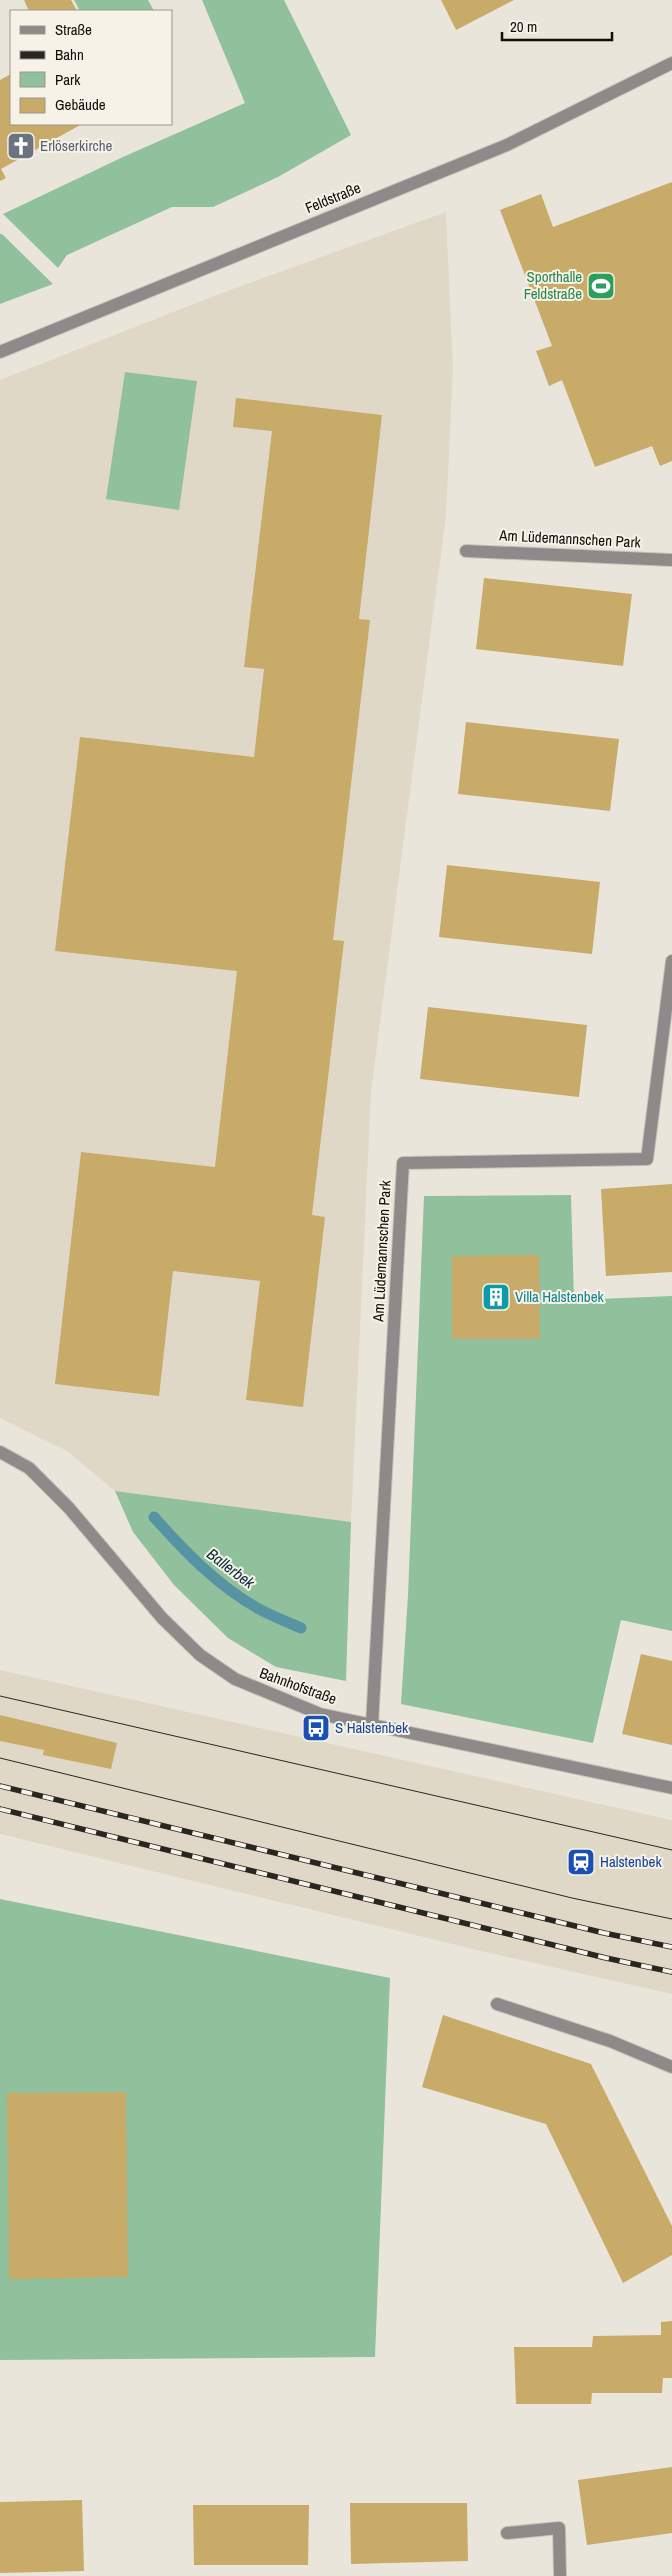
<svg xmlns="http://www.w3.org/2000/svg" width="672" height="2576" font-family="'Archivo Narrow',sans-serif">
	<rect width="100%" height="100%" fill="#eae5db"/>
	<path fill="#e0d8c7" d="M 446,212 L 453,370 L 446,515 L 371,1092 L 351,1522 L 115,1491 L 67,1451 L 0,1418 L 0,380 L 219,294 Z
		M 0,1670 L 672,1820 L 672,1994 L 481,1951 L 0,1834 Z"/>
	<path fill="#90c09c" d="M 74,0 L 148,0 L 154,11 L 80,11 Z
		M 202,0 L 284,0 L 351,135 L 278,177 L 213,207 L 172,207 L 67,255 L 58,268 L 3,214 L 123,157 L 245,103 Z
		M 0,234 L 2,234 L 53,284 L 0,304 Z
		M 125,372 L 197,381 L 179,510 L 106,499 Z
		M 571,1195 L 574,1300 L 672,1296 L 672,1631 L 621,1620 L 593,1743 L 401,1704 L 408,1595 L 424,1196 Z
		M 115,1491 L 351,1522 L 346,1681 L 276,1667 L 228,1638 L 174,1585 L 133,1532 Z
		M 0,1899 L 390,1978 L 375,2357 L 0,2360 Z"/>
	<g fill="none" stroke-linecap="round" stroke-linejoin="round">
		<path stroke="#5694a3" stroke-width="11" d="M 154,1517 C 185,1552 218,1586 259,1609 C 272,1616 287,1622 301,1628"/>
	</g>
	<path fill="#c8aa69" d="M 24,0 L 71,0 L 77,11 L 29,11 Z
		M 441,0 L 514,0 L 456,30 Z
		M 11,74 L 11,124 L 82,124 L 1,169 L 6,178 L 0,181 L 0,80 Z
		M 672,182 L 672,461 L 660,466 L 652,446 L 595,467 L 562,380 L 549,386 L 536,351 L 552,346 L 500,210 L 541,194 L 553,227 Z
		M 236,398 L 382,415 L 359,619 L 370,620 L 333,940 L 344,941 L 312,1215 L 325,1217 L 303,1407 L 246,1400 L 260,1281 L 173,1271 L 159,1396 L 55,1384 L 81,1152 L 215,1167 L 237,971 L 55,951 L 80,737 L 254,757 L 264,669 L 244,667 L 272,431 L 233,427 Z
		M 484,578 L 632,594 L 623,666 L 476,649 Z
		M 466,722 L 619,739 L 610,811 L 458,794 Z
		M 447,865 L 600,882 L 592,954 L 439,937 Z
		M 428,1007 L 587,1025 L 579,1097 L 420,1079 Z
		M 672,1184 L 672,1272 L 606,1276 L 601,1189 Z
		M 539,1255 L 540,1339 L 452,1339 L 452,1256 Z
		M 641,1654 L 672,1661 L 672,1745 L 622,1734 Z
		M 0,1715 L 117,1743 L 111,1769 L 43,1755 L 44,1750 L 0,1741 Z
		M 443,2015 L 591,2064 L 672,2226 L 672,2255 L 623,2283 L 546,2124 L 422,2087 Z
		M 126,2092 L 128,2277 L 9,2279 L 7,2093 Z
		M 672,2321 L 672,2378 L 663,2378 L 662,2393 L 592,2393 L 591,2404 L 516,2404 L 514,2347 L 592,2347 L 593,2336 L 661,2335 L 661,2322 Z
		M 672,2467 L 672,2533 L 587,2545 L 578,2480 Z
		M 82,2500 L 84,2571 L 0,2573 L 0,2502 Z
		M 350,2503 L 467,2503 L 468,2561 L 351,2564 Z
		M 193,2505 L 309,2505 L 308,2565 L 194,2565 Z"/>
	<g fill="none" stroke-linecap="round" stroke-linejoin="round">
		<defs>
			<path id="lane" d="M 497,2004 L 610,2041 L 672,2067
				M 507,2533 L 559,2528 L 560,2576"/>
			<path id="street" d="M 0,352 L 507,145 L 672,63
				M 466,551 L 672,560
				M 0,1452 L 29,1468 L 69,1508 L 162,1618 L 200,1655 L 235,1679 L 320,1714 L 672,1788
				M 372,1725 L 403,1163 L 647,1159 L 672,961"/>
		</defs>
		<use href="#lane" stroke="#c7c3ba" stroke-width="14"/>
		<use href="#street" stroke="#c7c3ba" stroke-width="14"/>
		<use href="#lane" stroke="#8f8989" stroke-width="12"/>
		<use href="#street" stroke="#8f8989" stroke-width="12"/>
		<path stroke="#282621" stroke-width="1" d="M 0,1696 L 672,1850
			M 0,1758 L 572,1898 L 672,1919"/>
		<defs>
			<path id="rail" d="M 0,1786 L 604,1933 L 672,1947
				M 0,1809 L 606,1958 L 672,1972"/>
		</defs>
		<use href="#rail" stroke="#282621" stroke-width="5.5"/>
		<use href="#rail" stroke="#f7f2e8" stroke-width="4" stroke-dasharray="11" stroke-linecap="butt"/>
	</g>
	<defs>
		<symbol id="church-square" viewBox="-11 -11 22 22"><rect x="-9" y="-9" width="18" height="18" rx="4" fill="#6b7280" stroke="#f7f2e8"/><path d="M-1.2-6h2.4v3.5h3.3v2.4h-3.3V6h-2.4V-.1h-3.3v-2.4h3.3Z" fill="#fff"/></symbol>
		<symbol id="stadium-square" viewBox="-11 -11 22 22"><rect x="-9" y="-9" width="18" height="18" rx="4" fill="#2e9e5b" stroke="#f7f2e8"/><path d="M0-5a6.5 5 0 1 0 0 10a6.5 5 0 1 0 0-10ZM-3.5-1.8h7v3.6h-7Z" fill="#fff"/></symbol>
		<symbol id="building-square" viewBox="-11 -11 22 22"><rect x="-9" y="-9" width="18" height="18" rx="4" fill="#0f9aa8" stroke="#f7f2e8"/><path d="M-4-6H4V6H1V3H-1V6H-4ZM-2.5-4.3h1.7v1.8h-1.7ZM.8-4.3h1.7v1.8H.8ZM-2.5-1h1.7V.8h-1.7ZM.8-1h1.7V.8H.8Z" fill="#fff"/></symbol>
		<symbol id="bus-square" viewBox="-11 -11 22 22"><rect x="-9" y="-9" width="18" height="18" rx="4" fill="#1a4fb4" stroke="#f7f2e8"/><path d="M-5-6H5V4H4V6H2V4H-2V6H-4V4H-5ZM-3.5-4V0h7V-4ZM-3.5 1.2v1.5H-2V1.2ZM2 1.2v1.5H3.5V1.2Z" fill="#fff"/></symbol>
		<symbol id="station-square" viewBox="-11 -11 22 22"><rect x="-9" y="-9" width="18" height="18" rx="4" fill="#1a4fb4" stroke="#f7f2e8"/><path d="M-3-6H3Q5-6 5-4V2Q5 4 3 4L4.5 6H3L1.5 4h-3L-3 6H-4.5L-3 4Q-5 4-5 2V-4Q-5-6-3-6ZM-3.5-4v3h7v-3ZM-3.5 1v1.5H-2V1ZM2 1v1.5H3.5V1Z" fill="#fff"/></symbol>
	</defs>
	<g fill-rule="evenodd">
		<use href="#church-square" x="5" y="130" width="32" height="32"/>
		<use href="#stadium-square" x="585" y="270" width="32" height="32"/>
		<use href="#building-square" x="480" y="1281" width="32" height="32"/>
		<use href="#bus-square" x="300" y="1712" width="32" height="32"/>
		<use href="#station-square" x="565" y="1846" width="32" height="32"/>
	</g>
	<g text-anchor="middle" stroke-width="4" stroke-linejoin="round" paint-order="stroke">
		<g font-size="15" fill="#5b616d" stroke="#f7f2e8" text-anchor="start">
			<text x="40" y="151">Erlöserkirche</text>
		</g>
		<g font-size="15" fill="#0f0e0a" stroke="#f7f2e8">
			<text transform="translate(333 198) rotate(-22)" y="5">Feldstraße</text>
			<text transform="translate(570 539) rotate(3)" y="5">Am Lüdemannschen Park</text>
			<text transform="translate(382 1251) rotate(-87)" y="5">Am Lüdemannschen Park</text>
			<text transform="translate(298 1686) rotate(20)" y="5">Bahnhofstraße</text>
		</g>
		<g font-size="15" fill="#27864d" stroke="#f7f2e8" text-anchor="end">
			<text x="582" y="282">Sporthalle<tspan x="582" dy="17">Feldstraße</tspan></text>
		</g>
		<g font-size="15" fill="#0d838f" stroke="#f7f2e8" text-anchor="start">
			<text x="515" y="1302">Villa Halstenbek</text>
		</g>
		<g font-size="15" fill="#164399" stroke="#f7f2e8" text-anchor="start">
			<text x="335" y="1733">S Halstenbek</text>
			<text x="600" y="1867">Halstenbek</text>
		</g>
		<g font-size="16" font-style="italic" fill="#05313b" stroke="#f7f2e8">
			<text transform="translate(231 1568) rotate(37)" y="6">Ballerbek</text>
		</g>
	</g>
	<rect x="10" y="10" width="162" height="115" fill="#f7f2e8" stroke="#9a978f"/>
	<rect x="20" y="26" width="25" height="8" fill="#8f8989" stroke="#9a978f"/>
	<text x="55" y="35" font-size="15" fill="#0f0e0a">Straße</text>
	<rect x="20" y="51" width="25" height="8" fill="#282621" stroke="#9a978f"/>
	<text x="55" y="60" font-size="15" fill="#0f0e0a">Bahn</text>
	<rect x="20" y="72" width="25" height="15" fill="#90c09c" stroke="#9a978f"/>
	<text x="55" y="85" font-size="15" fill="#0f0e0a">Park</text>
	<rect x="20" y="98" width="25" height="15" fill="#c8aa69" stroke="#9a978f"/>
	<text x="55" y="110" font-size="15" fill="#0f0e0a">Gebäude</text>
	<path d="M502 32v8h110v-8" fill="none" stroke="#0f0e0a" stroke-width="2.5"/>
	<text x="510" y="32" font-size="15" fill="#0f0e0a" stroke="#f7f2e8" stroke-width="4" paint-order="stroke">20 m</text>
</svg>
